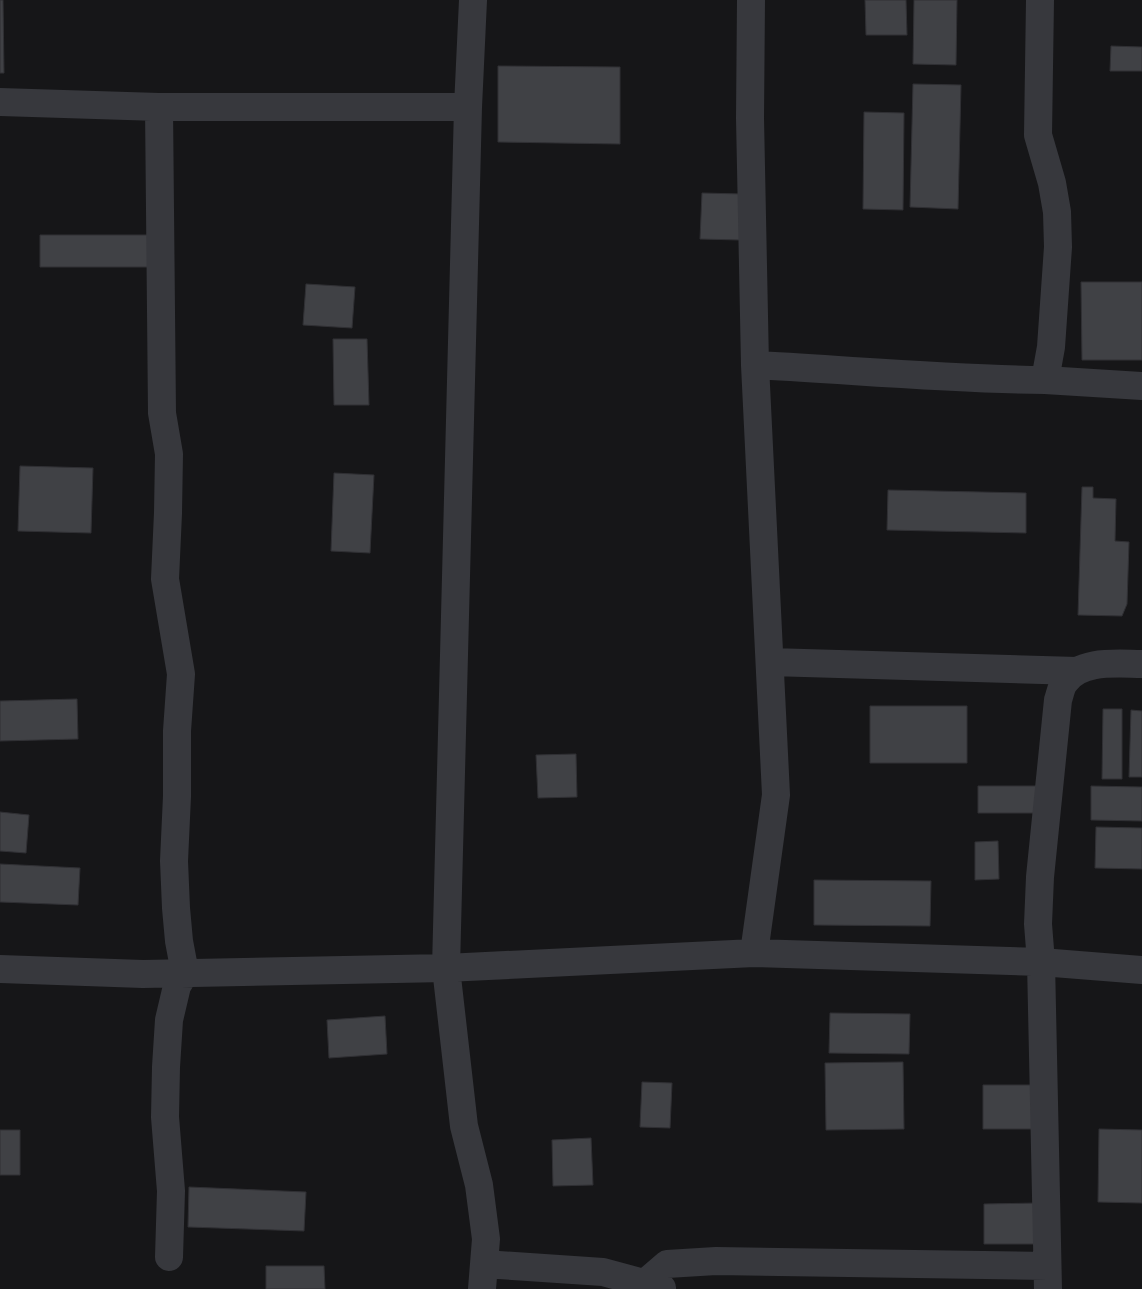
<svg xmlns="http://www.w3.org/2000/svg" width="1142" height="1289" font-family="'Source Sans 3',sans-serif">
	<rect width="100%" height="100%" fill="#161618"/>
	<path fill="#404145" stroke="#303034" d="M 0,0 L 3,0 L 4,73 L 0,73 Z
		M 865,0 L 906,0 L 907,35 L 866,35 Z
		M 914,0 L 957,0 L 956,65 L 913,64 Z
		M 1111,46 L 1142,47 L 1142,71 L 1110,71 Z
		M 498,66 L 620,67 L 620,144 L 498,142 Z
		M 913,84 L 961,85 L 958,209 L 910,207 Z
		M 864,112 L 904,113 L 903,210 L 863,209 Z
		M 702,193 L 742,194 L 740,240 L 700,239 Z
		M 40,235 L 154,235 L 154,267 L 40,267 Z
		M 1081,282 L 1142,282 L 1142,360 L 1082,360 Z
		M 306,284 L 355,287 L 352,328 L 303,325 Z
		M 333,339 L 367,339 L 369,405 L 334,405 Z
		M 20,466 L 93,468 L 91,533 L 18,531 Z
		M 334,473 L 374,475 L 370,553 L 331,551 Z
		M 1082,487 L 1093,487 L 1093,498 L 1116,499 L 1115,541 L 1129,542 L 1127,604 L 1122,616 L 1078,615 Z
		M 888,490 L 1026,493 L 1026,533 L 887,530 Z
		M 77,699 L 78,739 L 0,741 L 0,701 Z
		M 870,706 L 967,706 L 967,763 L 870,763 Z
		M 1103,709 L 1122,709 L 1122,779 L 1102,779 Z
		M 1131,710 L 1142,711 L 1142,777 L 1129,777 Z
		M 576,754 L 577,797 L 538,798 L 536,755 Z
		M 978,786 L 1039,786 L 1039,813 L 978,813 Z
		M 1091,786 L 1142,787 L 1142,821 L 1091,820 Z
		M 0,812 L 29,815 L 26,853 L 0,851 Z
		M 1096,827 L 1142,828 L 1142,869 L 1095,868 Z
		M 998,841 L 999,879 L 975,880 L 975,842 Z
		M 0,864 L 80,868 L 78,905 L 0,902 Z
		M 814,880 L 931,881 L 930,926 L 814,925 Z
		M 830,1013 L 910,1014 L 909,1054 L 829,1053 Z
		M 385,1016 L 387,1054 L 329,1058 L 327,1020 Z
		M 903,1062 L 904,1129 L 826,1130 L 825,1063 Z
		M 642,1082 L 672,1083 L 670,1128 L 640,1127 Z
		M 983,1085 L 1042,1085 L 1042,1129 L 983,1129 Z
		M 1099,1129 L 1142,1130 L 1142,1203 L 1098,1202 Z
		M 0,1130 L 20,1130 L 20,1175 L 0,1175 Z
		M 591,1138 L 593,1185 L 553,1186 L 552,1140 Z
		M 189,1187 L 306,1192 L 304,1231 L 188,1227 Z
		M 1038,1203 L 1039,1244 L 984,1244 L 984,1204 Z
		M 266,1266 L 324,1266 L 325,1289 L 266,1289 Z"/>
	<g fill="none" stroke-linecap="round" stroke-linejoin="round">
		<path stroke="#37383d" stroke-width="28" d="M 473,0 L 468,107 L 446,968 L 464,1126 L 479,1185 L 486,1239 L 482,1289
			M 751,0 L 750,118 L 755,365 L 776,795 L 754,953
			M 0,102 L 159,107 L 468,107
			M 159,107 L 162,413 L 169,454 L 168,513 L 165,579 L 181,674 L 177,731 L 177,796 L 174,861 L 176,908 L 179,941 L 185,973 L 177,986 L 169,1020 L 166,1067 L 165,1117 L 171,1191 L 169,1257
			M 755,365 C 852,370 948,379 1045,380 L 1051,347 L 1058,247 L 1057,212 L 1052,183 L 1038,135 L 1040,0
			M 1045,380 L 1142,386
			M 770,662 L 1077,671
			M 0,969 L 143,974 L 446,968 L 754,953 L 1041,962 L 1142,970
			M 484,1264 L 603,1272 L 662,1288
			M 645,1283 L 667,1264 L 716,1261 L 1047,1266
			M 1048,1289 L 1041,962 L 1038,924 L 1040,877 L 1058,700 C 1060,695 1061,686 1065,682 C 1081,659 1118,664 1142,664"/>
	</g>
</svg>
